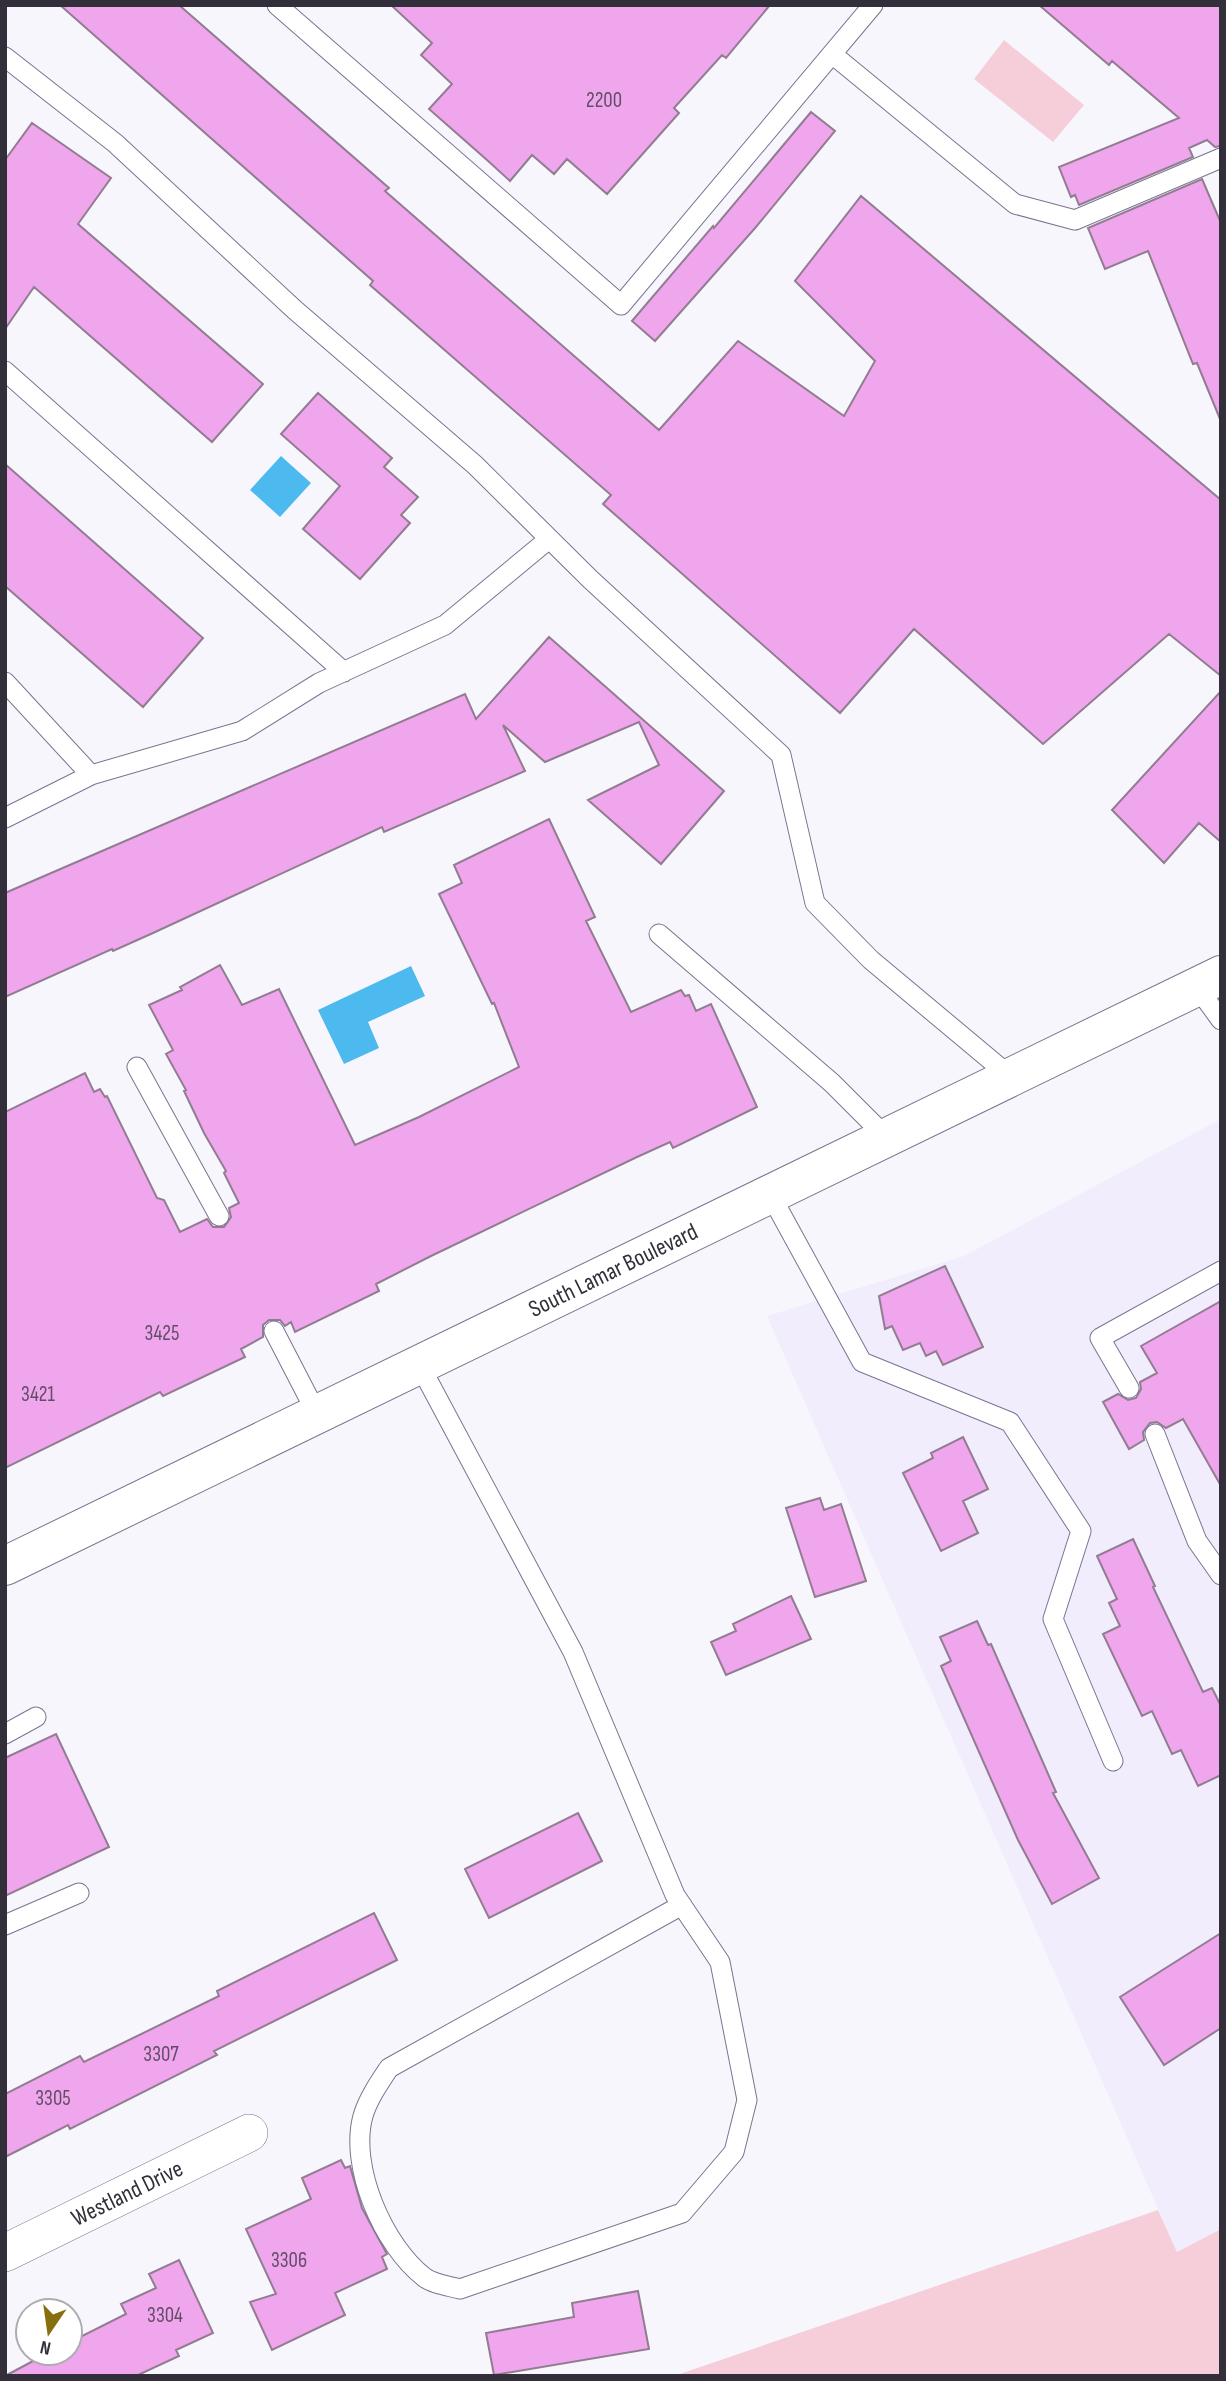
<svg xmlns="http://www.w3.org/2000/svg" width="1226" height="2381" font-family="'Sofia Sans Condensed',sans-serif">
	<rect width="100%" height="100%" fill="#f7f6fc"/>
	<path fill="#f1edfd" d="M 1221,1119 L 1221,2229 L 1177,2252 L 767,1316 L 964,1256 Z"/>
	<path fill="#f6ceda" d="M 1004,40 L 1084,105 L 1053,142 L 974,79 Z
		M 1158,2210 L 1177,2252 L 1221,2229 L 1221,2376 L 674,2376 Z"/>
	<path fill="#4dbaef" d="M 281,456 L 311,483 L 280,517 L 250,490 Z
		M 411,966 L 425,996 L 368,1022 L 379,1048 L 344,1064 L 318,1010 Z"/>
	<path fill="#efa6ed" stroke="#927c91" stroke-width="2" d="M 60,5 L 179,5 L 389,188 L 385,191 L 659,430 L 738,341 L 844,416 L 875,361 L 795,281 L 861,196 L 1221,500 L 1221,676 L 1169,634 L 1043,744 L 914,629 L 840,713 L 603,504 L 611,495 L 370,285 L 373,281 Z
		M 391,5 L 770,5 L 726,58 L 722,55 L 674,108 L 679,113 L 607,194 L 567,159 L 554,174 L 532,155 L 510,181 L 487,160 L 429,109 L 452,84 L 421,55 L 432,43 Z
		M 1039,5 L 1221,5 L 1221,146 L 1215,147 L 1207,140 L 1189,148 L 1193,157 L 1079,205 L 1075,195 L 1071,197 L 1059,167 L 1179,118 L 1112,61 L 1109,65 Z
		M 811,112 L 835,131 L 756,227 L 655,341 L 632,321 L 713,226 L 714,228 Z
		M 32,123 L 111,178 L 78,224 L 263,384 L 212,442 L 34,287 L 5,329 L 5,160 Z
		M 1202,179 L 1221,223 L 1220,419 L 1197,363 L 1193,364 L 1148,251 L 1105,269 L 1088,228 Z
		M 318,393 L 392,458 L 384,467 L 418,497 L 401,515 L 410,523 L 360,579 L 303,529 L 340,486 L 281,434 Z
		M 5,464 L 203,638 L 143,707 L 5,586 Z
		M 549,637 L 724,791 L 661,864 L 588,800 L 659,765 L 639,722 L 545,762 L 503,725 L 525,771 L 384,832 L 382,827 L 153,933 L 113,951 L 112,949 L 5,997 L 5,893 L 465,694 L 476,719 Z
		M 1221,691 L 1221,842 L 1199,823 L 1164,863 L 1112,810 Z
		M 549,819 L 595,917 L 586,921 L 631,1012 L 681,990 L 685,996 L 689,995 L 696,1011 L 711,1004 L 757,1107 L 673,1148 L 670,1142 L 637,1157 L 431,1256 L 376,1284 L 379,1291 L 295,1332 L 291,1322 L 285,1326 L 280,1320 L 269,1320 L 263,1325 L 263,1337 L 241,1349 L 245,1357 L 163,1396 L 160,1392 L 5,1468 L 5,1112 L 85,1073 L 94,1092 L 100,1089 L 105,1097 L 107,1096 L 157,1198 L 164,1200 L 180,1232 L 207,1219 L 213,1227 L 224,1227 L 231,1217 L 229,1208 L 239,1203 L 224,1173 L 226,1171 L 204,1133 L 184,1091 L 186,1090 L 166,1054 L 173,1050 L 149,1005 L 182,990 L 180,987 L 220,965 L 242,1005 L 279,989 L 355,1145 L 419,1117 L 519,1067 L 494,1003 L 492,1004 L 439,894 L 462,883 L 454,865 Z
		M 945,1266 L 983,1347 L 943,1365 L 936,1351 L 926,1356 L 920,1343 L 903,1350 L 892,1326 L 885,1329 L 879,1296 Z
		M 1221,1301 L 1221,1486 L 1183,1419 L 1166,1428 L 1157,1422 L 1150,1423 L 1143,1432 L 1144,1440 L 1129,1449 L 1103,1402 L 1118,1394 L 1128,1400 L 1136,1398 L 1141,1389 L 1140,1382 L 1157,1373 L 1141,1346 Z
		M 963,1437 L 988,1489 L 963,1501 L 978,1533 L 941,1551 L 903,1473 L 933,1458 L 931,1453 Z
		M 820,1498 L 824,1510 L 841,1504 L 866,1581 L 815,1597 L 786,1508 Z
		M 1133,1539 L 1155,1586 L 1153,1587 L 1203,1692 L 1212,1688 L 1221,1706 L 1221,1775 L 1198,1786 L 1181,1750 L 1172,1754 L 1152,1711 L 1142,1716 L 1103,1634 L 1120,1626 L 1109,1603 L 1117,1599 L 1097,1556 Z
		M 791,1596 L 811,1639 L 726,1675 L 711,1642 L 736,1631 L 733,1624 Z
		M 977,1621 L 988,1645 L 991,1644 L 1056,1792 L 1053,1793 L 1099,1878 L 1052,1904 L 1018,1840 L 941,1666 L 951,1661 L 940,1637 Z
		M 56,1734 L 109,1847 L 5,1896 L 5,1758 Z
		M 578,1813 L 602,1861 L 489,1918 L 465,1869 Z
		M 374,1913 L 397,1960 L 214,2051 L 217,2055 L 70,2129 L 68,2125 L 5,2157 L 5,2094 L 80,2056 L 84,2062 L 219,1996 L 217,1991 Z
		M 1221,1933 L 1221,2028 L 1164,2065 L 1120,1997 Z
		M 341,2160 L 345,2168 L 350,2166 L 362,2208 L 387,2254 L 382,2257 L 387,2269 L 335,2293 L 345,2315 L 272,2350 L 250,2302 L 276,2294 L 246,2229 L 311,2199 L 302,2178 Z
		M 179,2260 L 213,2333 L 176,2350 L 179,2356 L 136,2376 L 5,2376 L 48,2353 L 70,2353 L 70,2342 L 126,2314 L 121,2304 L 156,2288 L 149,2274 Z
		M 638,2291 L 649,2349 L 494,2375 L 486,2333 L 574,2317 L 572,2303 Z"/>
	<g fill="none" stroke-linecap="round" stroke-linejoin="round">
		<defs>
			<path id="service" d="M 277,5 L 621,305 L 873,5
				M 832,54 L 1015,204 L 1075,220 L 1221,158
				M 5,57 L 115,143 L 295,310 L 475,465 L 590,579 L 781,755 L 815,903 L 871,960 L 1011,1077
				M 5,371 L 344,672
				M 5,682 L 91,775
				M 5,818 L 91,775 L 242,731 L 319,683 L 445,625 L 549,539
				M 659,934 L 832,1083 L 887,1138
				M 1197,987 L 1221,1020
				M 137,1067 L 219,1216
				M 770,1194 L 862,1362 L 1010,1422 L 1081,1531 L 1053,1619 L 1113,1761
				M 274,1331 L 317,1414
				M 419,1364 L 573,1652 L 675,1895 L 720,1962 L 747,2100 L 734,2152 L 682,2213 L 460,2289 C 449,2286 432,2284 424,2277 C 383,2245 349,2166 363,2116 C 368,2099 379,2083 389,2068 L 682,1905
				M 1129,1388 L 1100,1338 L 1221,1271
				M 1155,1434 L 1197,1541 L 1221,1575
				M 5,1734 L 36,1717
				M 5,1925 L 79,1893"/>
			<path id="minor" d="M 5,2253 L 249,2133"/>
			<path id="primary" d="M 5,1566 L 1221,975"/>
		</defs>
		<use href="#service" stroke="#7a748f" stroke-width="21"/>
		<use href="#minor" stroke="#7a748f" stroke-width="38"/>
		<use href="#primary" stroke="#7a748f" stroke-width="40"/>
		<use href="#service" stroke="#fff" stroke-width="19"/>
		<use href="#minor" stroke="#fff" stroke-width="37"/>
		<use href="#primary" stroke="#fff" stroke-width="38"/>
	</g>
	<g text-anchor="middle" stroke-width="5" stroke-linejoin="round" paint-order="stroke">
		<g font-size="21" fill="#614d67">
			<text x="604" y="107">2200</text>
			<text x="162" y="1340">3425</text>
			<text x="38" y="1401">3421</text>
			<text x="161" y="2061">3307</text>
			<text x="53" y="2105">3305</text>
			<text x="289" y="2267">3306</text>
			<text x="165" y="2322">3304</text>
		</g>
		<g font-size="24" fill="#322f3a" stroke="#fff">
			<text transform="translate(613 1270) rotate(-26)" y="8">South Lamar Boulevard</text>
			<text transform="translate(127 2193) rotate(-26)" y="8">Westland Drive</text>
		</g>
	</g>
	<rect width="1226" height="2381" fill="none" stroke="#322f3a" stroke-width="14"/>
	<g transform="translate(49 2332) rotate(193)"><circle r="33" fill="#ffffff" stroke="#adacb0" stroke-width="2"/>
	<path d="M0-5L12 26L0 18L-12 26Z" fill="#876f0f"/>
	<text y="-10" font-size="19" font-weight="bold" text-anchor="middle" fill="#322f3a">N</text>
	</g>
</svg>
